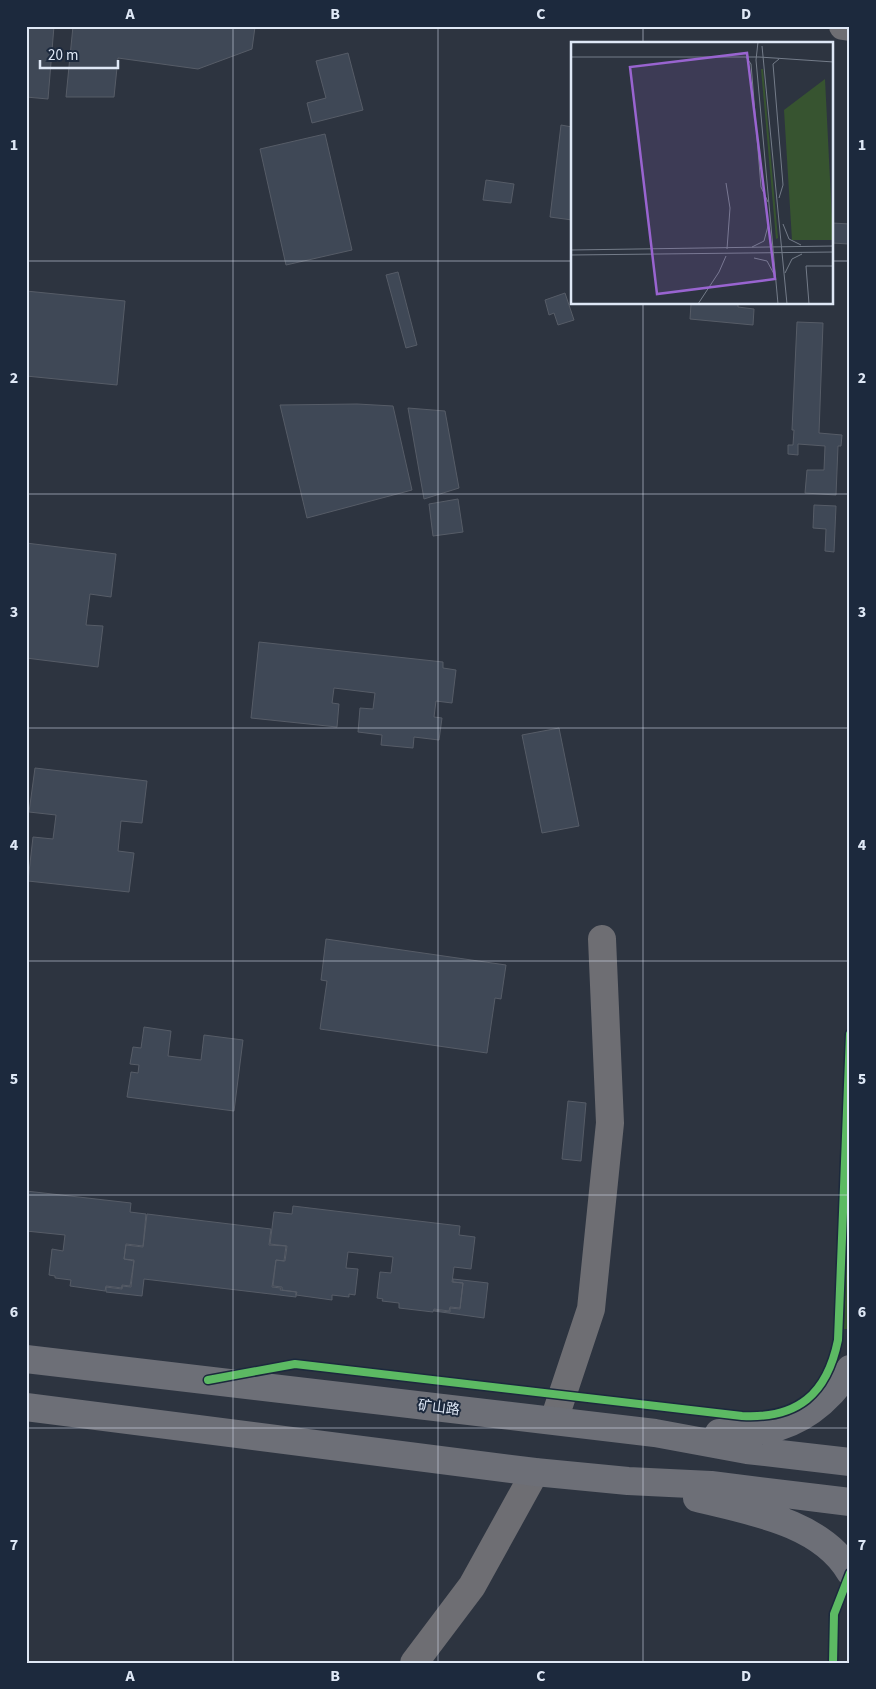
<svg xmlns="http://www.w3.org/2000/svg" width="876" height="1689" font-family="'Source Sans 3','Noto Sans SC',sans-serif">
	<rect width="100%" height="100%" fill="#2d3440"/>
	<path fill="#375430" d="M 850,1171 L 850,1329 L 844,1329 Z"/>
	<path fill="#3f4856" stroke="#565c67" d="M 26,26 L 54,26 L 48,99 L 26,97 Z
		M 73,26 L 252,26 L 255,27 L 252,49 L 198,69 L 118,58 L 114,97 L 66,97 Z
		M 348,53 L 363,110 L 312,123 L 307,103 L 326,98 L 316,61 Z
		M 561,125 L 572,127 L 572,220 L 550,217 Z
		M 325,134 L 352,250 L 286,265 L 260,149 Z
		M 486,180 L 514,184 L 511,203 L 483,200 Z
		M 832,223 L 850,224 L 849,244 L 832,243 Z
		M 398,272 L 417,345 L 406,348 L 386,275 Z
		M 26,291 L 125,301 L 117,385 L 26,376 Z
		M 565,293 L 574,320 L 558,325 L 554,313 L 549,315 L 545,300 Z
		M 691,304 L 738,304 L 738,307 L 754,309 L 753,325 L 690,319 Z
		M 797,322 L 823,323 L 819,433 L 842,435 L 841,446 L 838,446 L 836,495 L 805,493 L 807,470 L 824,470 L 825,446 L 798,444 L 798,455 L 788,454 L 788,445 L 793,445 L 794,430 L 792,430 Z
		M 357,404 L 393,406 L 412,490 L 307,518 L 280,405 Z
		M 408,408 L 445,411 L 459,488 L 424,499 Z
		M 458,499 L 463,532 L 433,536 L 429,504 Z
		M 814,505 L 836,506 L 834,552 L 825,551 L 826,529 L 813,528 Z
		M 26,543 L 116,554 L 111,597 L 90,594 L 86,625 L 103,626 L 98,667 L 26,658 Z
		M 259,642 L 443,662 L 443,668 L 456,670 L 452,703 L 436,701 L 434,717 L 442,718 L 439,740 L 414,737 L 413,748 L 381,745 L 382,735 L 358,732 L 360,708 L 373,709 L 375,693 L 334,688 L 332,703 L 339,704 L 337,727 L 251,718 Z
		M 559,728 L 579,826 L 542,833 L 522,735 Z
		M 35,768 L 147,781 L 142,823 L 121,821 L 118,851 L 134,853 L 129,892 L 28,881 L 33,837 L 53,839 L 56,815 L 29,812 Z
		M 326,939 L 506,965 L 501,999 L 495,998 L 487,1053 L 320,1029 L 327,981 L 321,980 Z
		M 144,1027 L 171,1031 L 168,1056 L 201,1060 L 204,1035 L 243,1040 L 234,1111 L 127,1097 L 131,1072 L 138,1073 L 139,1065 L 130,1064 L 133,1047 L 141,1048 Z
		M 568,1101 L 586,1103 L 581,1161 L 562,1159 Z
		M 26,1191 L 131,1203 L 130,1212 L 146,1214 L 143,1246 L 126,1244 L 124,1259 L 134,1261 L 130,1286 L 122,1285 L 122,1288 L 106,1286 L 105,1291 L 70,1286 L 71,1280 L 55,1278 L 55,1276 L 49,1275 L 52,1249 L 63,1251 L 65,1235 L 26,1231 Z
		M 293,1206 L 460,1226 L 459,1235 L 475,1237 L 471,1269 L 454,1267 L 452,1282 L 463,1283 L 460,1308 L 450,1307 L 449,1311 L 434,1309 L 433,1312 L 399,1308 L 399,1303 L 382,1301 L 383,1299 L 377,1298 L 380,1272 L 391,1273 L 393,1257 L 348,1252 L 346,1268 L 358,1269 L 355,1295 L 349,1294 L 349,1297 L 332,1295 L 332,1300 L 296,1295 L 297,1292 L 282,1290 L 282,1287 L 273,1286 L 276,1260 L 285,1261 L 287,1246 L 270,1244 L 274,1212 L 292,1214 Z
		M 147,1214 L 271,1229 L 269,1245 L 286,1246 L 284,1261 L 276,1260 L 272,1287 L 281,1288 L 280,1290 L 296,1292 L 296,1297 L 144,1279 L 142,1296 L 106,1292 L 106,1287 L 122,1289 L 122,1286 L 131,1287 L 134,1260 L 124,1259 L 126,1245 L 143,1247 Z
		M 453,1279 L 488,1283 L 484,1318 L 434,1311 L 434,1310 L 450,1312 L 450,1308 L 460,1309 L 463,1283 L 453,1282 Z"/>
	<g fill="none" stroke-linecap="round" stroke-linejoin="round">
		<path stroke="#6e6e73" stroke-width="28" d="M 843,26 L 850,27
			M 554,1420 L 591,1309 L 610,1123 L 602,939
			M 414,1663 L 472,1586 L 535,1472"/>
		<path stroke="#6d6f77" stroke-width="28" d="M 26,1359 L 655,1433 L 747,1450 L 850,1462
			M 26,1407 L 535,1472 L 628,1481 L 711,1485 L 850,1502
			M 719,1433 C 735,1433 751,1433 766,1430 C 802,1423 830,1399 850,1369
			M 697,1498 C 749,1511 821,1522 850,1572"/>
		<defs>
			<path id="cycleway" d="M 208,1380 L 295,1364 L 742,1416 C 798,1419 827,1394 838,1340 L 850,1034
				M 833,1663 L 834,1614 L 850,1573"/>
		</defs>
		<use href="#cycleway" stroke="#1c293d" stroke-width="11"/>
		<use href="#cycleway" stroke="#5cba63" stroke-width="8"/>
	</g>
	<path fill="none" stroke="#dfe8f6" stroke-width="1" stroke-opacity="0.55" d="M 233,26 L 233,1663M 438,26 L 438,1663M 643,26 L 643,44M 26,261 L 572,261M 832,261 L 850,261M 643,304 L 643,1663M 26,494 L 850,494M 26,728 L 850,728M 26,961 L 850,961M 26,1195 L 850,1195M 26,1428 L 850,1428"/>
	<g text-anchor="middle" stroke-width="4" stroke-linejoin="round" paint-order="stroke">
		<g font-size="14" fill="#dfe8f6" stroke="#1c293d">
			<text transform="translate(439 1407) rotate(7)" y="5">矿山路</text>
		</g>
	</g>
	<g transform="translate(571 42)">
		<rect width="262" height="262" fill="#2d3440"/>
		<path d="M 190,27 L 192,27 L 207,196 L 205,197 ZM 254,37 L 262,198 L 221,198 L 213,68 Z" fill="#375430"/>
		<path fill="none" stroke="#747c89" stroke-width="1" d="M 187,0 L 185,18 L 207,262M 191,4 L 216,262M 0,15 L 188,15 L 263,20M 175,15 L 180,22 L 190,145 L 197,160M 155,141 L 159,166 L 156,207M 208,156 L 212,143 L 202,22 L 208,17M 212,182 L 218,197 L 230,203M 181,205 L 193,199 L 197,184M 0,208 L 263,204M 0,213 L 263,210M 183,216 L 196,219 L 203,232M 214,231 L 221,217 L 231,212M 127,262 L 148,230 L 155,214M 238,262 L 235,224 L 263,224"/>
		<path fill="#9964d0" fill-opacity="0.15" stroke="#9964d0" stroke-width="2.5" d="M 176,11 L 204,237 L 86,252 L 59,25 Z"/>
		<rect width="262" height="262" fill="none" stroke="#dfe8f6" stroke-width="2.5"/>
	</g>
	<rect width="876" height="1689" fill="none" stroke="#1c293d" stroke-width="55"/>
	<path d="M40 60v8h78v-8" fill="none" stroke="#dfe8f6" stroke-width="2.5"/>
	<text x="48" y="60" font-size="15" fill="#dfe8f6" stroke="#1c293d" stroke-width="4" paint-order="stroke">20 m</text>
	<rect x="28" y="28" width="820" height="1634" fill="none" stroke="#dfe8f6" stroke-width="2"/>
	<g font-size="16" text-anchor="middle" font-weight="bold" fill="#dfe8f6">
		<text x="130" y="19">A</text>
		<text x="335" y="19">B</text>
		<text x="541" y="19">C</text>
		<text x="746" y="19">D</text>
		<text x="14" y="150">1</text>
		<text x="862" y="150">1</text>
		<text x="14" y="383">2</text>
		<text x="862" y="383">2</text>
		<text x="14" y="617">3</text>
		<text x="862" y="617">3</text>
		<text x="14" y="850">4</text>
		<text x="862" y="850">4</text>
		<text x="14" y="1084">5</text>
		<text x="862" y="1084">5</text>
		<text x="14" y="1317">6</text>
		<text x="862" y="1317">6</text>
		<text x="14" y="1550">7</text>
		<text x="862" y="1550">7</text>
		<text x="130" y="1681">A</text>
		<text x="335" y="1681">B</text>
		<text x="541" y="1681">C</text>
		<text x="746" y="1681">D</text>
	</g>
</svg>
